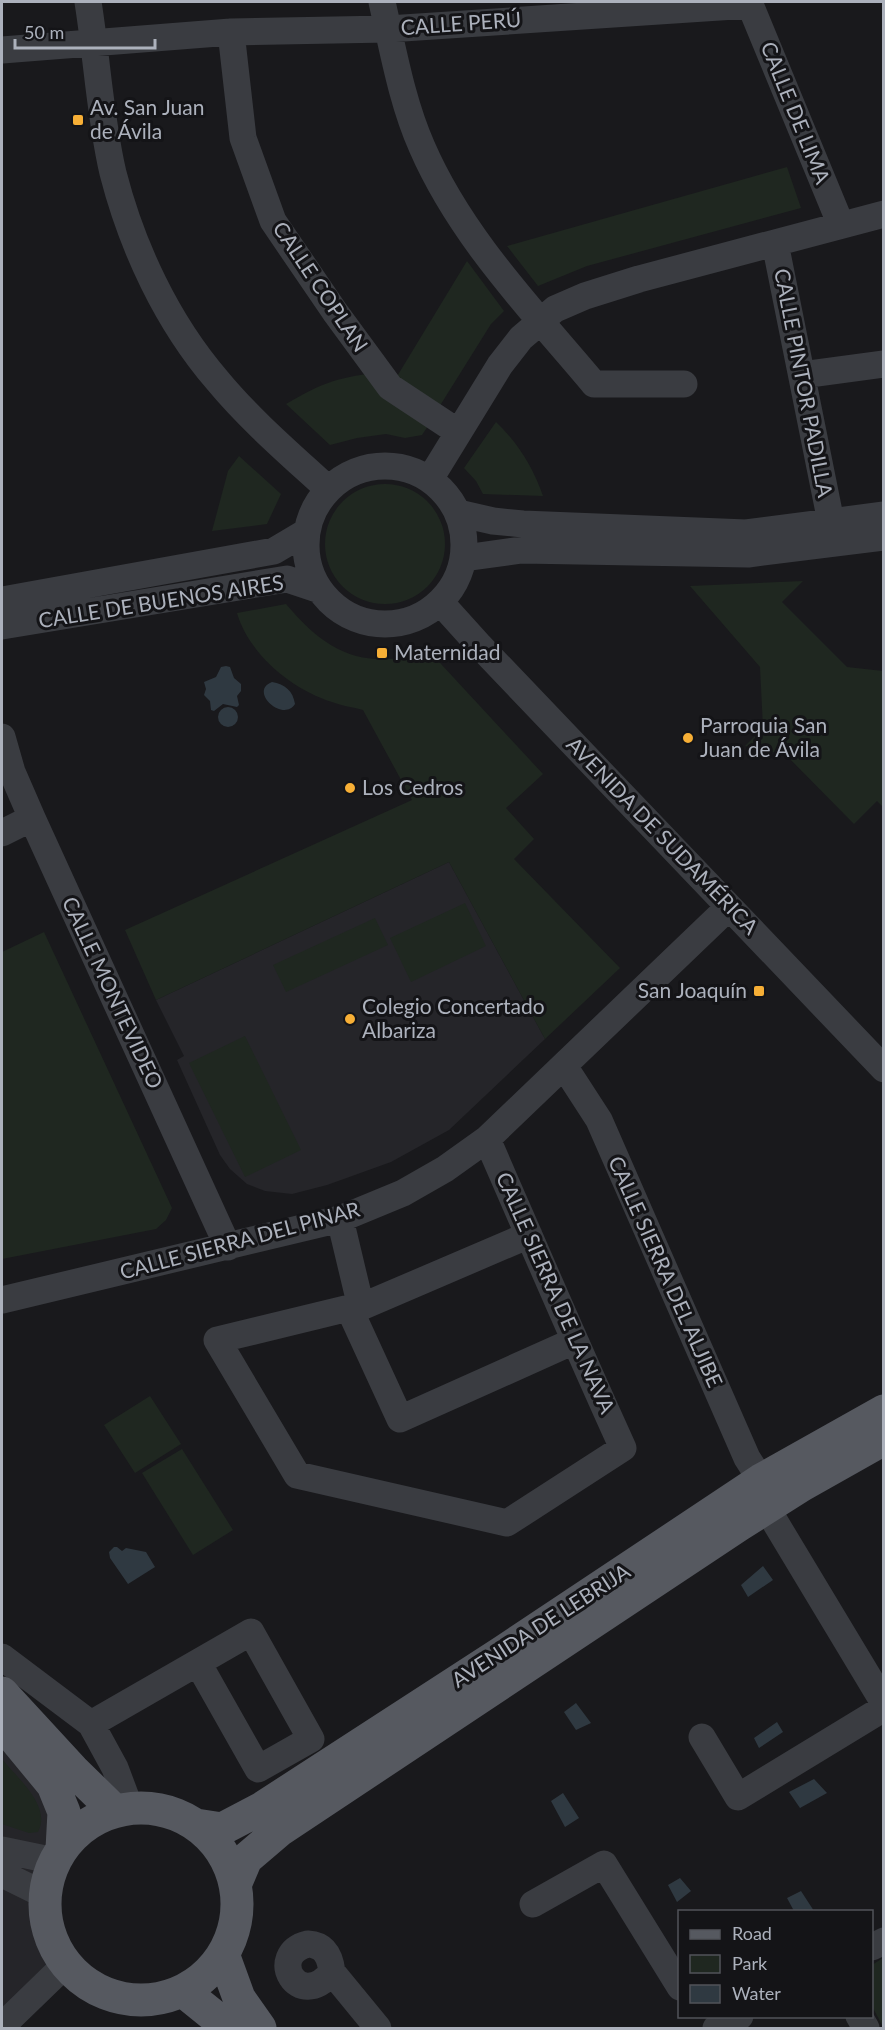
<svg xmlns="http://www.w3.org/2000/svg" width="885" height="2030" font-family="Lato,sans-serif">
	<rect width="100%" height="100%" fill="#19191c"/>
	<path fill="#252529" d="M 449,862 L 545,1039 L 449,1130 L 391,1162 L 327,1185 L 292,1194 L 265,1191 L 247,1184 L 230,1169 L 220,1155 L 177,1060 L 184,1056 L 156,1000 Z
		M 2,1729 L 50,1784 L 63,1853 L 51,1879 L 47,1898 L 48,1923 L 55,1949 L 67,1969 L 2,2023 Z"/>
	<path fill="#1f2720" d="M 787,167 L 801,208 L 587,266 L 538,286 L 507,246 Z
		M 467,261 L 504,311 L 491,324 L 436,412 L 393,383 Z
		M 374,373 L 432,420 L 422,435 L 405,438 L 386,434 L 357,438 L 330,445 L 286,404 C 320,384 335,378 374,373 Z
		M 496,422 C 518,443 533,467 543,496 L 483,494 L 476,481 L 464,468 Z
		M 239,456 L 281,494 L 267,524 L 212,531 L 228,471 Z
		M325 544a60 60 0 1 1 120 0a60 60 0 1 1-120 0Z
		M 803,581 L 782,602 L 847,667 L 883,671 L 883,807 L 877,801 L 854,824 L 786,755 L 745,746 L 763,728 L 760,667 L 690,586 Z
		M 286,604 C 328,654 365,671 429,651 L 543,774 L 506,808 L 534,839 L 514,859 L 620,968 L 545,1039 L 449,862 L 156,1000 L 125,930 L 412,800 L 363,710 C 353,707 342,706 332,702 C 291,689 249,654 237,613 Z
		M 465,903 L 486,946 L 411,982 L 390,938 Z
		M 375,918 L 388,945 L 286,992 L 273,965 Z
		M 44,932 L 172,1208 L 166,1220 L 156,1229 L 2,1259 L 2,952 Z
		M 245,1036 L 301,1150 L 245,1177 L 189,1063 Z
		M 150,1396 L 181,1444 L 135,1473 L 104,1425 Z
		M 182,1449 L 233,1530 L 193,1555 L 142,1473 Z
		M 2,1759 C 17,1778 52,1806 38,1832 L 29,1833 L 2,1824 Z
		M 883,1958 L 883,2027 L 872,2006 L 872,1965 Z"/>
	<path fill="#2f3941" d="M 226,666 L 230,667 L 234,678 L 241,684 L 241,691 L 237,696 L 239,705 L 237,707 L 223,704 L 214,711 L 211,710 L 210,701 L 204,695 L 206,689 L 204,682 L 216,677 L 221,667 Z
		M 272,682 C 285,684 293,691 295,704 C 283,723 248,691 272,682 Z
		M218 717a10 10 0 1 1 20 0a10 10 0 1 1-20 0Z
		M 114,1547 L 117,1547 L 122,1551 L 126,1548 L 146,1552 L 155,1567 L 128,1584 L 110,1558 L 109,1552 Z
		M 763,1566 L 773,1580 L 748,1597 L 741,1585 Z
		M 576,1703 L 591,1723 L 576,1730 L 564,1712 Z
		M 777,1722 L 783,1732 L 759,1748 L 754,1738 Z
		M 814,1779 L 827,1793 L 800,1808 L 789,1792 Z
		M 563,1793 L 579,1818 L 565,1827 L 551,1801 Z
		M 680,1878 L 691,1891 L 677,1902 L 668,1885 Z
		M 801,1891 L 814,1911 L 794,1911 L 787,1898 Z"/>
	<g fill="none" stroke-linecap="round" stroke-linejoin="round">
		<path stroke="#3a3c41" stroke-width="27" d="M 88,2 C 97,58 100,118 113,173 C 132,247 167,322 217,380 C 250,420 290,454 328,489
			M 382,2 C 393,50 402,102 422,147 C 461,237 532,310 594,384 L 684,384
			M 749,2 L 841,225
			M 231,32 L 243,138 L 273,221 L 335,312 L 390,387 L 458,432
			M 2,50 L 231,32 L 388,29 L 750,5
			M 775,243 L 831,522
			M 802,375 L 884,364
			M306 545a79 79 0 1 1 158 0a79 79 0 1 1-158 0Z
			M 430,479 L 500,365 L 521,338 L 555,309 L 585,296 L 639,279 L 884,214
			M 458,513 L 493,521 L 523,524 L 746,533 L 884,515
			M 464,558 L 522,550 L 748,554 L 884,537
			M 2,600 L 274,551 L 306,532
			M 441,603 L 478,644 L 884,1069
			M 2,626 L 287,579 L 320,590
			M 2,737 L 12,772 L 32,818 L 228,1247
			M 2,833 L 32,818
			M 564,1066 L 599,1120 L 747,1458 L 761,1480
			M 487,1139 C 532,1242 576,1345 623,1448 L 507,1523 L 297,1475 L 217,1340 L 349,1308 L 361,1307 L 529,1235
			M 340,1219 L 361,1307
			M 2,1300 L 340,1219 L 403,1193 L 445,1169 L 487,1139 L 729,907
			M 349,1308 L 400,1419 L 574,1341
			M 766,1507 L 884,1703
			M 2,1657 L 91,1724 L 115,1768 L 130,1808
			M 91,1724 L 251,1632 L 311,1739 L 258,1769 L 198,1663
			M 702,1737 L 738,1797 L 884,1708
			M 2,1850 L 55,1861
			M 2,1874 L 45,1895
			M 533,1904 L 604,1864 L 680,1987
			M 308,1944 C 325,1945 330,1956 332,1972 C 298,2013 266,1954 308,1944 Z
			M 872,1947 L 884,1941
			M 332,1972 L 378,2028
			M 859,2016 L 866,2028
			M 2,2026 L 66,1964
			M 716,2028 L 740,2016"/>
		<path stroke="#565960" stroke-width="33" d="M 2,1693 L 73,1770 L 115,1811
			M 5,1727 L 53,1785 L 64,1812 L 62,1849
			M45 1904a96 96 0 1 1 192 0a96 96 0 1 1-192 0Z
			M 196,1825 L 222,1829 L 262,1808 L 504,1651 L 761,1480 L 884,1411
			M 235,1885 L 246,1859 L 280,1830 L 739,1525 L 802,1485 L 884,1439
			M 223,1954 L 239,1998 L 260,2028
			M 183,1991 L 229,2028"/>
	</g>
	<g fill="#f7af36" stroke="#141417" stroke-width="2">
		<rect x="72" y="114" width="12" height="12" rx="3"/>
		<rect x="376" y="647" width="12" height="12" rx="3"/>
		<circle cx="688" cy="738" r="6"/>
		<circle cx="350" cy="788" r="6"/>
		<rect x="753" y="985" width="12" height="12" rx="3"/>
		<circle cx="350" cy="1019" r="6"/>
	</g>
	<g text-anchor="middle" stroke-width="6" stroke-linejoin="round" paint-order="stroke">
		<g font-size="21" fill="#acb1bc" stroke="#141417">
			<text transform="translate(461 24) rotate(-4)" y="7">CALLE PERÚ</text>
			<text transform="translate(795 113) rotate(68)" y="7">CALLE DE LIMA</text>
			<text transform="translate(320 287) rotate(56)" y="7">CALLE COPLAN</text>
			<text transform="translate(803 383) rotate(79)" y="7">CALLE PINTOR PADILLA</text>
			<text transform="translate(161 602) rotate(-9)" y="7">CALLE DE BUENOS AIRES</text>
			<text transform="translate(662 836) rotate(46)" y="7">AVENIDA DE SUDAMÉRICA</text>
			<text transform="translate(112 993) rotate(65)" y="7">CALLE MONTEVIDEO</text>
			<text transform="translate(240 1241) rotate(-15)" y="7">CALLE SIERRA DEL PINAR</text>
			<text transform="translate(665 1272) rotate(66)" y="7">CALLE SIERRA DEL ALJIBE</text>
			<text transform="translate(555 1293) rotate(66)" y="7">CALLE SIERRA DE LA NAVA</text>
			<text transform="translate(541 1626) rotate(-33)" y="7">AVENIDA DE LEBRIJA</text>
		</g>
		<g font-size="21" fill="#acb1bc" stroke="#141417" text-anchor="start">
			<text x="90" y="115">Av. San Juan<tspan x="90" dy="24">de Ávila</tspan></text>
			<text x="394" y="660">Maternidad</text>
			<text x="700" y="733">Parroquia San<tspan x="700" dy="24">Juan de Ávila</tspan></text>
			<text x="362" y="795">Los Cedros</text>
			<text x="747" y="998" text-anchor="end">San Joaquín</text>
			<text x="362" y="1014">Colegio Concertado<tspan x="362" dy="24">Albariza</tspan></text>
		</g>
	</g>
	<rect width="885" height="2030" fill="none" stroke="#acb1bc" stroke-width="6"/>
	<rect x="678" y="1910" width="195" height="108" fill="#141417" stroke="#515359" stroke-width="1.5"/>
	<rect x="690" y="1930" width="30" height="9" fill="#565960" stroke="#515359" stroke-width="1.5"/>
	<text x="732" y="1940" font-size="18" fill="#acb1bc">Road</text>
	<rect x="690" y="1955" width="30" height="18" fill="#1f2720" stroke="#515359" stroke-width="1.5"/>
	<text x="732" y="1970" font-size="18" fill="#acb1bc">Park</text>
	<rect x="690" y="1985" width="30" height="18" fill="#2f3941" stroke="#515359" stroke-width="1.5"/>
	<text x="732" y="2000" font-size="18" fill="#acb1bc">Water</text>
	<path d="M15 39v9h140v-9" fill="none" stroke="#acb1bc" stroke-width="3"/>
	<text x="24" y="39" font-size="18" fill="#acb1bc" stroke="#141417" stroke-width="4.5" paint-order="stroke">50 m</text>
</svg>
